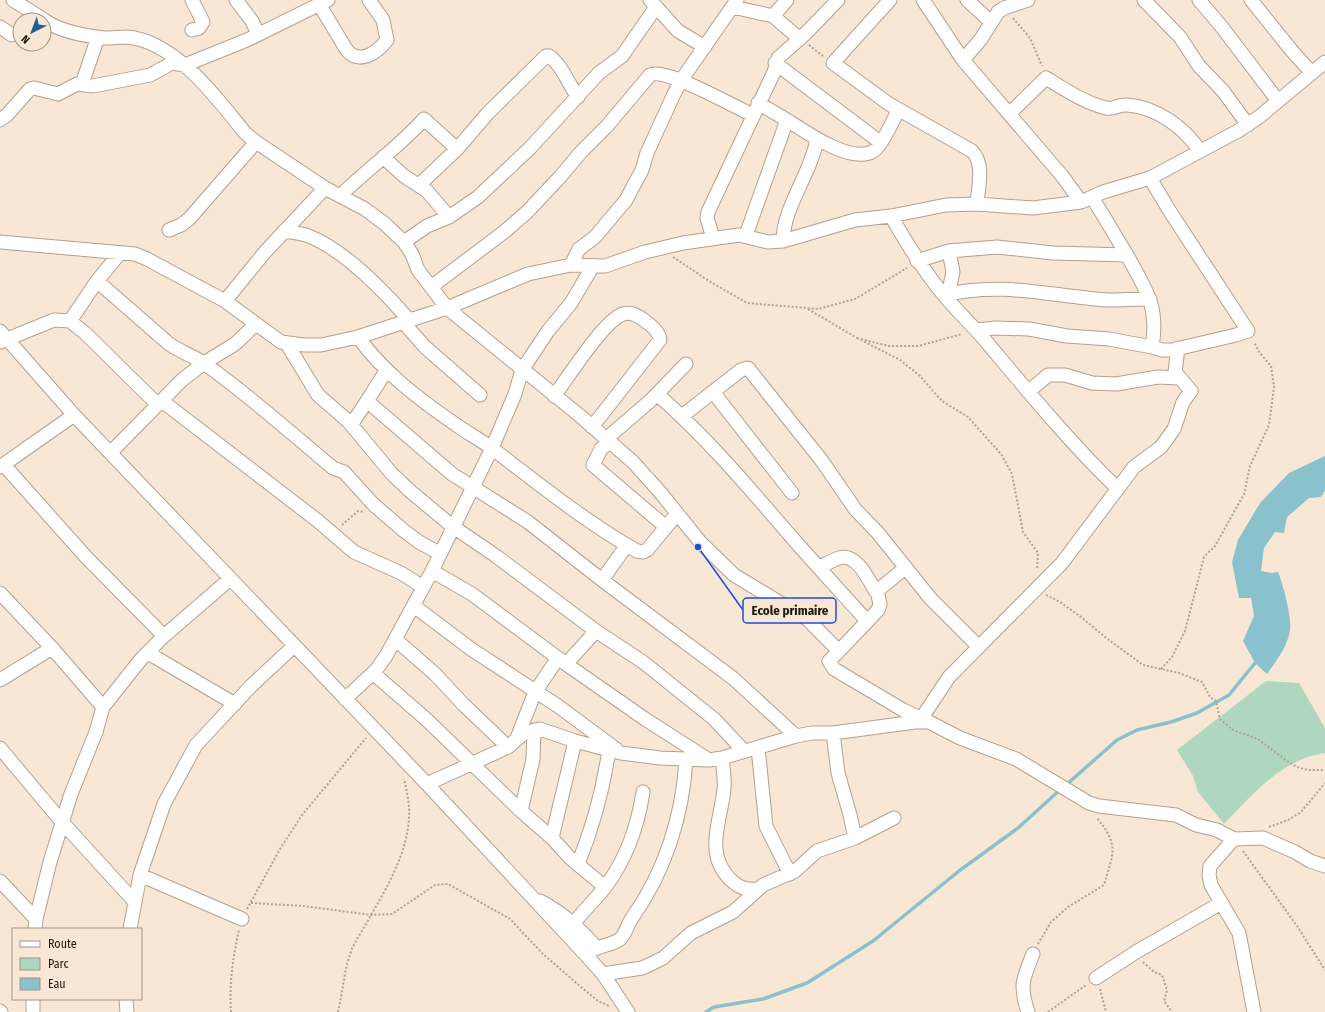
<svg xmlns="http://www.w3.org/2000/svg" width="1325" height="1012" font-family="'Fira Sans Condensed',sans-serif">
	<rect width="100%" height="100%" fill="#f8e7d4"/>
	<path fill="#afd6bf" d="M 1266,681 L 1299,683 L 1325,728 L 1325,753 C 1282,759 1253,794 1224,824 L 1198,792 L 1193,776 L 1177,750 Z"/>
	<path fill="#89c1cd" d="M 1325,456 L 1325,491 L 1321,497 L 1309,498 L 1287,517 L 1284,533 L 1275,532 L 1264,548 L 1261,571 L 1271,573 L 1278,572 C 1283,584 1292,618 1290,630 C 1288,646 1276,661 1267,674 L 1255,663 L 1243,641 L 1254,616 L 1251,598 L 1239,598 L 1232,562 L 1238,540 L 1260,503 L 1289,473 Z"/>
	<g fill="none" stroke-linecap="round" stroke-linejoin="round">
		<path stroke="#89c1cd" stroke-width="3.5" d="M 1066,785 L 1117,740 L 1137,730 L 1171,722 L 1197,713 L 1229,695 L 1255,663
			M 706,1012 L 714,1007 L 763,999 L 807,983 L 873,941 L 959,871 L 1018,828 L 1061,789"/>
		<defs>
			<path id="minor" d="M 13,0 L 44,20
				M 192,0 L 203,22 L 199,28 L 192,30
				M 236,0 L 252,21 L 258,34
				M 650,0 L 678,31 L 705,47
				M 890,0 L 833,63 L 889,104 L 972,151 C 985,164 978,187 977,204
				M 923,0 L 963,60 L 1063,177 L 1081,202
				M 967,0 L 991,22
				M 1144,0 L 1180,37 L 1199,66 L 1223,91 L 1248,125
				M 1199,0 L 1221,26 L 1278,101
				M 1251,0 L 1292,51 L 1312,73
				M 319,4 L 346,49 C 358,66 377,53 387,40 L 383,20 L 369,0
				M 733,7 L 773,16 L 787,0
				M 773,16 L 800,39
				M 44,20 C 61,32 85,36 105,38 C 112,38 120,37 127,37 C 175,41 217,98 245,133 L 256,142 L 325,188 L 365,209 L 385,224 L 404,242 L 412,254 L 418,270 L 447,308 L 579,415 L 633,462 L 660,492 L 701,543 L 734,575 L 807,619 L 839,651 L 829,661 L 834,669 L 903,710 L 929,722
				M 0,27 L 12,35
				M 963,60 L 981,39 L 998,12 L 1004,8 L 1028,0
				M 775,63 L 880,142
				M 82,84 L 98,37
				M 1009,114 L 1046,78 C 1064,89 1085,103 1106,108 C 1114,110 1119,104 1127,105 C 1156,107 1184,127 1200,151
				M 0,120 L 7,115 L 30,89 L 34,88 L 58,94 L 77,84 L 93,86 L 150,75 L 172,63 L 185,65 L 247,40 L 328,0
				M 787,120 C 806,132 849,163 872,152 C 881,148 894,119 898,110
				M 383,157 L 404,176 L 427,191 L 449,217
				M 1150,178 L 1169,210 L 1248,331 L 1236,335 L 1172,350 L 1162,350 L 1152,347
				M 419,185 L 457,149 L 488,113 L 546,56 L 549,56 C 563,66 568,84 578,97
				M 340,196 C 367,169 399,147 424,119 L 457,149
				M 891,216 C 907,244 923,270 943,294 C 956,310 971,324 984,339 C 1027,390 1070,443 1118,489
				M 169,230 L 181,225 L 189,219 L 256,142
				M 284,231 C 291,232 299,233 306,235 C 344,249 383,290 409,320
				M 746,235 L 787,120 L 758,103
				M 713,238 L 707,218 L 708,212 L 774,72 L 778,58 L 804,35 L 838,0
				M 783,241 C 783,207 811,174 817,139
				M 0,242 L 135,254 L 147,259 L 225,301 L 281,342 L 304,345 L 321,345 L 358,337 L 447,308 L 528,274 L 571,265 L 605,266 L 645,252 L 683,243 L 739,235 L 768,242 L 783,241 L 855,220 L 891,216 L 946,205 L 977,204 L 1033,208 L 1081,202 L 1103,192 L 1150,178 L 1238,131 L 1259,117 L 1325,62
				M 404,242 L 427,226 L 449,217 L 478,197 L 530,148 L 599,73 L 622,56 L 656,7
				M 949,251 L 953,272 L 950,286 L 951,293
				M 917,261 L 949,251 L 997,247 L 1053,253 L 1127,255 L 1092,197
				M 571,265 L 579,249 L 595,237 L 626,200 L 642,170 L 647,153 L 674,94 L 682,79 L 737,0
				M 97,281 L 168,343 C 180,352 194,356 205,364 C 250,396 291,433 333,468 L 344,472 L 373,504 L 403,530 L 419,542 L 439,553
				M 431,287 L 504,232 L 527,212 L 560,177 L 581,152 L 607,126 L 650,75 C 666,67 734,107 753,115
				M 944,295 C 1002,281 1050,296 1107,300 C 1121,300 1136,299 1150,299
				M 225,301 L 265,252 L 325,188
				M 70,321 L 97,281 L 120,253
				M 403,322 L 425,347 L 480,395
				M 977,330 L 996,328 L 1029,329 L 1067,336 L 1109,339 L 1152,347 C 1159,305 1146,291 1127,255
				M 0,331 L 74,415 L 427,784 L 585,954 L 603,974 L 628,1012
				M 358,337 C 384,373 419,399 455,424 C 467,433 481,440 493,449 C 540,485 586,522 637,551 L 643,552 L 647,550 L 677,514
				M 0,342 L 54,320 L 70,321 L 85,333 L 158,405
				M 287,344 L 318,395 L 348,421 L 392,474 L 410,491 L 452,526 L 496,556 L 596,631 L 643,662 L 714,719 L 744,751
				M 713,392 L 792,493
				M 1028,392 L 1048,375 L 1065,375 L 1092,383 L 1116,384 L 1158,377 L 1179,378
				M 657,394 C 705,436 746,484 788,533 C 814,563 841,592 867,621
				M 554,396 C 568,378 604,320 623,314 C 633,311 641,318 648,323 C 653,327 660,333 660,340 L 592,427
				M 162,401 L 318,521 L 354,552 L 401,573 L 423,587
				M 367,401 L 386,371
				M 682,416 L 741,370 L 748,368 L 822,461 L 855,509 L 878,533 L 930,598 L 978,646
				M 351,425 L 367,401 L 452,474 L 528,522 L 602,580 L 734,679 L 796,736
				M 606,439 L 650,401 L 686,364
				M 609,442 L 601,449 L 593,465 L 666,527
				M 111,452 L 182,380 L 204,363 L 235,344 L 256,324
				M 4,465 L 86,557 L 164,636
				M 0,467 L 74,415
				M 820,567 C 826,564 833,560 839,558 C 857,552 869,581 876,592
				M 432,571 L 472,594 L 566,664 L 645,719 L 709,760
				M 602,580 L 627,545
				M 0,593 L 52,648 L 103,707
				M 414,606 L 471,649 L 558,706 L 616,749
				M 395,639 L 435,674 L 463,704 L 508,747
				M 839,651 L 878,610 L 880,604 L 877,591 L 905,568
				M 148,653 L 235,704
				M 566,664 L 596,631
				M 373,673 L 427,720 L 521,811 L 552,838 L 570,858 L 605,887
				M 0,680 L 52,648
				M 345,699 L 376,670 L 386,656 L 432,571 L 492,448 L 515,394 L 522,370 L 548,331 L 571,303 L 593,266
				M 921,719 L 949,677 L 1062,563 L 1134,467 L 1161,447 L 1174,429 L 1183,402 L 1191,391 L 1175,372 L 1178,348
				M 833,733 L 838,773 L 850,815 L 855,838
				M 517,738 L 535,692 L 558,658
				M 0,748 L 62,822 L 134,901
				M 758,748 L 766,826 L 790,874
				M 722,758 C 723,768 725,779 724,789 C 721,821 703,855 732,881 C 739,888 747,890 757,889
				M 427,784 L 508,747 L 524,733 L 540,729 L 575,741 L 621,753 L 660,758 L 709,760 L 722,758 L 796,736 L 812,733 L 833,733 L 915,722 L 929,722 L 960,738 L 1016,759 L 1089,803 L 1099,806 L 1176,815 L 1196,825 L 1217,830 L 1234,839 L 1263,838 L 1295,852 L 1310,861 L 1325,866
				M 521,811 L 533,759 L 534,730
				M 552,838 L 575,741
				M 1234,839 L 1210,866 L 1209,875 L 1211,885 L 1239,933 L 1254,1012
				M 578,864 C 593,827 603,790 609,750
				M 140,875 L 242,919
				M 0,881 L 36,919
				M 540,901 C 563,913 579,928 597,948 L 590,951
				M 574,923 C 584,910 596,899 606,886 C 626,859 638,825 643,792
				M 35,929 L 36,919 L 50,862 L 71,794 L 96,732 L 103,707 L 142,658 L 164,636 L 230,579
				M 130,929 L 140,875 L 164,804 L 196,745 L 251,686 L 294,646
				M 597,948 C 604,945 614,944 620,939 C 626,934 627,925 632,918 C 665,872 683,815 686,759
				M 603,974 L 642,968 L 649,965 L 663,958 L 691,933 L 733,912 L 763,885 L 795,871 L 817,851 L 855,838 L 894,818
				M 1096,978 L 1136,952 L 1221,903
				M 126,999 L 127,1012
				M 0,1011 L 1,1012
				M 33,1012 L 33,999
				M 1028,1012 C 1019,985 1023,979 1033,954"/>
		</defs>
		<use href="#minor" stroke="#b1a18f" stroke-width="15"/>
		<path stroke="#afa293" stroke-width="2" stroke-dasharray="2 2" stroke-linecap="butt" d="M 1013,18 L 1030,38 L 1042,66
			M 809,45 L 823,56
			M 673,257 L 709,281 L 747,303 L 818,309 L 855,299 L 907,268
			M 808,309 L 857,338
			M 857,338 L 900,360 L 920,376 L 942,401 L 968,417 L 1001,454 L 1012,474 L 1023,532 L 1038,553 L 1037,570
			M 861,339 L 889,346 L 918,346 L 962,334
			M 342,525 L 358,511 L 364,512
			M 1046,595 L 1060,602 L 1081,617 L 1105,637 L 1143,665 L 1179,673 L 1202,682 L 1210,697 L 1216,701 L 1220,719 L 1233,730 L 1258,739 L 1287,761 L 1297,767 L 1308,770 L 1325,770
			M 1161,669 L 1172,657 L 1185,631 L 1204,557 L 1215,546 L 1244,494 L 1250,466 L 1269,425 L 1274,387 L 1271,366 L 1259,352 L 1254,342
			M 1269,827 L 1288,820 L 1301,812 L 1325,783
			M 1243,851 L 1297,926 L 1325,970
			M 251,903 L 304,906 L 371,915 L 392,914 L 435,885 L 448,884 L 510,919 L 543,954 L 581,987 L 598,1001 L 609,1006
			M 247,909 L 280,849 L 302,815 L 366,738
			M 1038,944 L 1051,922 L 1068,907 L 1104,885 C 1113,853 1120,846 1097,818
			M 1143,962 L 1154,972 L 1162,975 L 1167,990 L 1164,1001 L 1172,1012
			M 1100,989 L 1106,1012
			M 231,1012 C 229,984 233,957 239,930
			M 338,1012 C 343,991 344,969 352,949 C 357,938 364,928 370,917 C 387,887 407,854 409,818 C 410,805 407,792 404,779
			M 1048,1012 L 1086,985"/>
		<use href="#minor" stroke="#fff" stroke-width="13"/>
	</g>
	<path fill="none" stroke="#1d4ed8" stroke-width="1.5" d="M698 547L743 610"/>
	<circle fill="#1d4ed8" stroke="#f8e7d4" stroke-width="1.5" cx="698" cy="547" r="4"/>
	<rect fill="#f8e7d4" stroke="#1d4ed8" stroke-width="1.5" x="743" y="598" width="93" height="25" rx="4"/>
	<g font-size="13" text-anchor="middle" font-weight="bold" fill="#1c1710">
		<text x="790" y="615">Ecole primaire</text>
	</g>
	<rect x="12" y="928" width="130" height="72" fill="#f8e7d4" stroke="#a09486"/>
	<rect x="20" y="941" width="20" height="6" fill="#ffffff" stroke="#a09486"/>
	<text x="48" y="948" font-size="12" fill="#1c1710">Route</text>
	<rect x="20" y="958" width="20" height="12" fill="#afd6bf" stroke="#a09486"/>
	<text x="48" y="968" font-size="12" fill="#1c1710">Parc</text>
	<rect x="20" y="978" width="20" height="12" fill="#89c1cd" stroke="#a09486"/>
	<text x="48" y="988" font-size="12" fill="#1c1710">Eau</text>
	<g transform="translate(32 32) rotate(222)"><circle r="19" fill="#f8e7d4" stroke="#a09486"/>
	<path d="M0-3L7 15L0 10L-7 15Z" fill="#215e95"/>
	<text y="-6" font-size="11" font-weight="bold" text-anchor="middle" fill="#1c1710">N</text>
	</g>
</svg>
